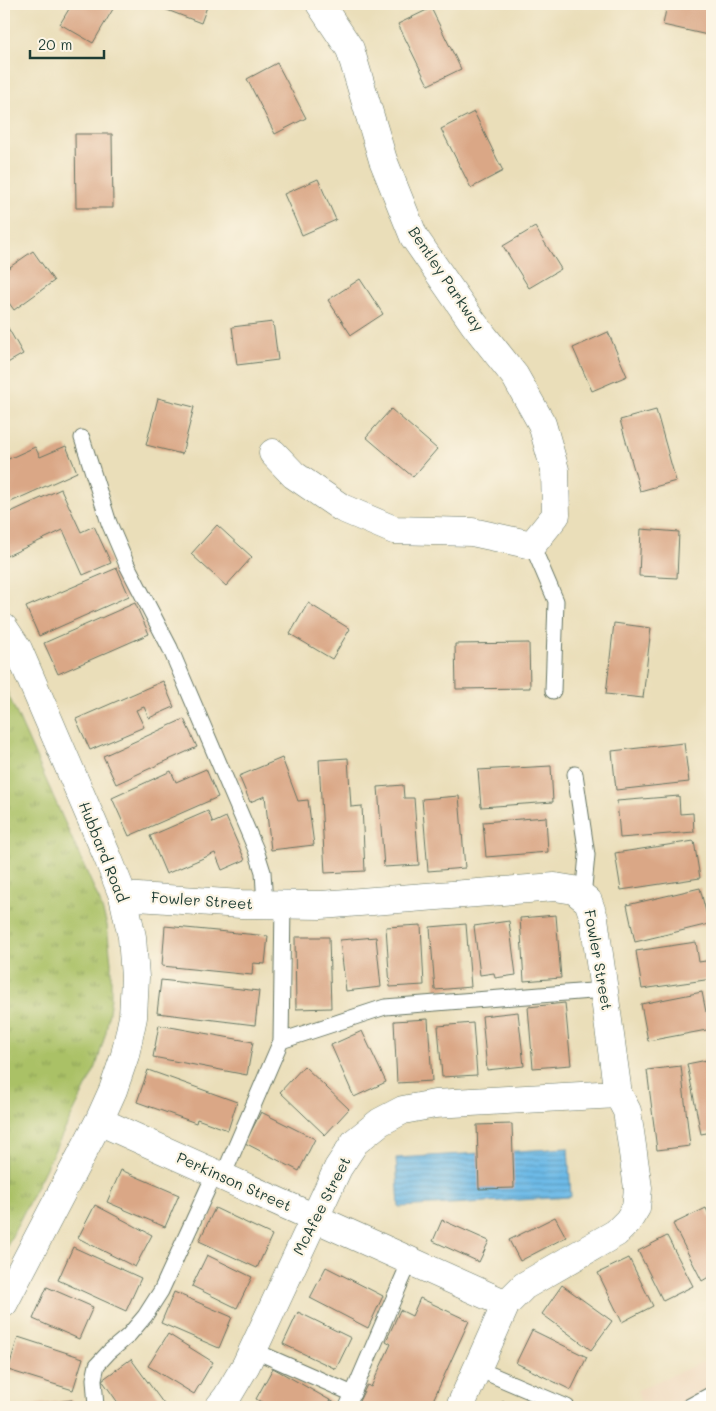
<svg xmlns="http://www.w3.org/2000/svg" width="716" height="1411" font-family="Mali,sans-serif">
	<defs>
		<pattern id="grass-tufts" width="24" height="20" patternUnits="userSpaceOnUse" patternTransform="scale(1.25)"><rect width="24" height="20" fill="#aac166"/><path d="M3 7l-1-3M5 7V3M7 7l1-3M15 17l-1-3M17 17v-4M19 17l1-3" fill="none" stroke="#8a9e55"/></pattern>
		<pattern id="water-rules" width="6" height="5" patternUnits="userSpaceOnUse" patternTransform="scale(1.25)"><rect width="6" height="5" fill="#6dbae7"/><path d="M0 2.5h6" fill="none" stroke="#5998bc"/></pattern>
	</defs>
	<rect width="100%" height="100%" fill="#fcf5e5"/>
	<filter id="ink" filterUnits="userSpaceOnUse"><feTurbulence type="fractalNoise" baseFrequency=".02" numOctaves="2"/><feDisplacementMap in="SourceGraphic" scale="10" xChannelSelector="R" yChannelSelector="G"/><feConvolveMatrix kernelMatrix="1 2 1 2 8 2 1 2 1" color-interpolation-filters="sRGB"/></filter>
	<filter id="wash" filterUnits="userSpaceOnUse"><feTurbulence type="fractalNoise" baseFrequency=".0096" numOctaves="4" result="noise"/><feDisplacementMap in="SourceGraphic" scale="20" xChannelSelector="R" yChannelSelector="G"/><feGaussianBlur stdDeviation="1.12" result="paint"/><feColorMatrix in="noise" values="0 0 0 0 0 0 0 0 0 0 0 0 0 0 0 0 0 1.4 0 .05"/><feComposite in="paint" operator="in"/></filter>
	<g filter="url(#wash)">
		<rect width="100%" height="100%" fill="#eadeb9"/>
		<path fill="#eed7bb" d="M 712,1358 L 712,1407 L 642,1407 L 637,1390 Z"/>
		<path fill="url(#grass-tufts)" stroke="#647f4d" d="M 4,685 L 100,902 L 107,925 L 111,962 L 111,998 L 106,1032 L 96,1067 L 4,1252 Z"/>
		<path fill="url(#water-rules)" stroke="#467c8e" d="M 568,1148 L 571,1197 L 399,1207 L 396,1158 Z"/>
		<g id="blocks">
			<path fill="#daa786" d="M 72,4 L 116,4 L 93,43 L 60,24 Z
				M 155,4 L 208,4 L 201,23 L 154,5 Z
				M 667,4 L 712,4 L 712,36 L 663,25 Z
				M 431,8 L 461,69 L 428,85 L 398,24 Z
				M 277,63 L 306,118 L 275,134 L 247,79 Z
				M 474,112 L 503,171 L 471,188 L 441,129 Z
				M 75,134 L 112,134 L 113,208 L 76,208 Z
				M 318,179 L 336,220 L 302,235 L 284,194 Z
				M 535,227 L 561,269 L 529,288 L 503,246 Z
				M 33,251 L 54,281 L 14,310 L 4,296 L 4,271 Z
				M 360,279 L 383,314 L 351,335 L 328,300 Z
				M 273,322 L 278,360 L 237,365 L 232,327 Z
				M 7,326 L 23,354 L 4,365 L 4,328 Z
				M 608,332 L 627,376 L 592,391 L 573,348 Z
				M 158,398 L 194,407 L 182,454 L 146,445 Z
				M 391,409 L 437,449 L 413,477 L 366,437 Z
				M 656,410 L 676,481 L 640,491 L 620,420 Z
				M 66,446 L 77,472 L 4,505 L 4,461 L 35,447 L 40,457 Z
				M 61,489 L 81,532 L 94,526 L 111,563 L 83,575 L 63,530 L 7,556 L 4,548 L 4,515 Z
				M 217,525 L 252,557 L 226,586 L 191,554 Z
				M 641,529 L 679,532 L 677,578 L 639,576 Z
				M 117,568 L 129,596 L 39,636 L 26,607 Z
				M 135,603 L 149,634 L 58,674 L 44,643 Z
				M 308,603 L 350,629 L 332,659 L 290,634 Z
				M 614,623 L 651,628 L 643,698 L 606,694 Z
				M 529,643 L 530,688 L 456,689 L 455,644 Z
				M 163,681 L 174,707 L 149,718 L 144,707 L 136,710 L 144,727 L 90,750 L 76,719 Z
				M 184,719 L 197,747 L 116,784 L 103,756 Z
				M 684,743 L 689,782 L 616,790 L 612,751 Z
				M 282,758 L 298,801 L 308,800 L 314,845 L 271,850 L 265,796 L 250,802 L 239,776 Z
				M 348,758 L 351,807 L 362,806 L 365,871 L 325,873 L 319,760 Z
				M 551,766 L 553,802 L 481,807 L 478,770 Z
				M 206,769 L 218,797 L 129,836 L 112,798 L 171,771 L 176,782 Z
				M 403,785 L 404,798 L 414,798 L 419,865 L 384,867 L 378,787 Z
				M 459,796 L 465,868 L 428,871 L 422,799 Z
				M 679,796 L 680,814 L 693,813 L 694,832 L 620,838 L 617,801 Z
				M 208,811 L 213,823 L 226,817 L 245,860 L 222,870 L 215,853 L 166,874 L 150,836 Z
				M 546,817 L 548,852 L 486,857 L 483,822 Z
				M 694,841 L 700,878 L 621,890 L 615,853 Z
				M 700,888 L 709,924 L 635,942 L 627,905 Z
				M 556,915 L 561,978 L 524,981 L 520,918 Z
				M 509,921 L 516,975 L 495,978 L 494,973 L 480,975 L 474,926 Z
				M 466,924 L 471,987 L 435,990 L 430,927 Z
				M 421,925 L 424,985 L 390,987 L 386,927 Z
				M 165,926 L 268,936 L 265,964 L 253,963 L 252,975 L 162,966 Z
				M 295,937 L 329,937 L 331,1008 L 296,1009 Z
				M 376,937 L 381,987 L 346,991 L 340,940 Z
				M 696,942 L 699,962 L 712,960 L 712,979 L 642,989 L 636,951 Z
				M 161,980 L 259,991 L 255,1025 L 157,1013 Z
				M 702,992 L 706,1012 L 712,1011 L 712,1029 L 648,1041 L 641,1004 Z
				M 565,1003 L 571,1065 L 533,1068 L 528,1007 Z
				M 518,1012 L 524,1066 L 487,1070 L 482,1016 Z
				M 428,1019 L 432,1081 L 397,1083 L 394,1021 Z
				M 473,1023 L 477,1075 L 442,1077 L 438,1026 Z
				M 159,1025 L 253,1042 L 247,1075 L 153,1057 Z
				M 362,1031 L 386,1082 L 354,1097 L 331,1045 Z
				M 712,1059 L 712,1132 L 701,1134 L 687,1064 Z
				M 304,1066 L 349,1109 L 325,1135 L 280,1092 Z
				M 681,1066 L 690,1146 L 657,1150 L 647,1070 Z
				M 148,1070 L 237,1102 L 228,1130 L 197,1119 L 196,1123 L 137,1102 Z
				M 261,1112 L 315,1139 L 299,1171 L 245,1143 Z
				M 512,1124 L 514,1188 L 479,1189 L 477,1125 Z
				M 121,1170 L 179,1195 L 165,1227 L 107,1202 Z
				M 95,1205 L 152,1235 L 135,1267 L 78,1238 Z
				M 215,1208 L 272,1235 L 257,1268 L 199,1241 Z
				M 706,1208 L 712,1221 L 712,1275 L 702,1281 L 673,1224 Z
				M 555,1217 L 566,1237 L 520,1261 L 509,1240 Z
				M 442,1220 L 489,1241 L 479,1262 L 433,1241 Z
				M 667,1236 L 693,1286 L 663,1301 L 638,1251 Z
				M 73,1247 L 141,1278 L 126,1311 L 58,1280 Z
				M 207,1255 L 252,1277 L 237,1308 L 192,1286 Z
				M 629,1258 L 653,1306 L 622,1322 L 598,1273 Z
				M 326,1267 L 383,1296 L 368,1328 L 310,1298 Z
				M 562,1285 L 612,1321 L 591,1350 L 542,1314 Z
				M 47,1287 L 93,1307 L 79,1339 L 33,1319 Z
				M 174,1292 L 232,1317 L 219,1348 L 161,1323 Z
				M 420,1298 L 469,1321 L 430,1407 L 356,1407 L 367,1385 L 371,1387 L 391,1344 L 386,1341 L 400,1310 L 412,1316 Z
				M 298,1312 L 351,1338 L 336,1369 L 283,1344 Z
				M 532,1330 L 587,1357 L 571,1390 L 516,1363 Z
				M 168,1334 L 213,1362 L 194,1394 L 148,1366 Z
				M 18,1337 L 83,1358 L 73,1390 L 8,1370 Z
				M 131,1359 L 166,1407 L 121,1407 L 102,1380 Z
				M 273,1368 L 335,1403 L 333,1407 L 271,1407 L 256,1399 Z
				M 72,1400 L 73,1407 L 25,1407 L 25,1406 Z
				M 503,1401 L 516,1407 L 500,1407 Z"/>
		</g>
	</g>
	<g filter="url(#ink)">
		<use href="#blocks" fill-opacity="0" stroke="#667563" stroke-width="1"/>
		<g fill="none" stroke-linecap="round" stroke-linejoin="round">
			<defs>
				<path id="service" d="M 82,438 L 109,523 L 127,565 L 170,648 L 256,850 L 263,872 L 265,905
					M 532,545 L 556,601 L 553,691
					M 575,774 L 587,855 L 583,897
					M 281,1041 L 385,1007 L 604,990
					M 223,1176 L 281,1041 L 283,905
					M 253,1350 L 353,1394
					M 478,1369 L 567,1407
					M 96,1407 L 94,1379 L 97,1365 L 109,1352 L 128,1336 L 145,1316 L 161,1291 L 215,1173
					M 347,1407 L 410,1261
					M 688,1407 L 712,1394"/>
				<path id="minor" d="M 273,453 L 294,475 L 342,508 L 394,530 L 472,532 L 532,545 L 556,515 L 555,470 L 542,424 L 515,376 L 474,324 L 414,237 L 383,160 L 350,49 L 320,4
					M 4,628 L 18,649 L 108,858 L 123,896 L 132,937 L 135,977 L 133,1017 L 125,1055 L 113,1090 L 99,1121 L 4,1303
					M 123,896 L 241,904 L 321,905 L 555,887 L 574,890 L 588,901 L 594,918 L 618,1094 L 627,1111 L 638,1188 L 636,1208 L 628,1221 L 616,1233 L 524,1286 L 506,1304 L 460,1407
					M 99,1121 L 506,1304
					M 219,1407 L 227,1397 L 246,1365 L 338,1168 L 355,1142 L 380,1122 L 403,1110 L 435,1104 L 618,1094"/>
			</defs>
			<use href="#service" stroke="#667563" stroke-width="17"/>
			<use href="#minor" stroke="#667563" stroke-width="29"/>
			<use href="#service" stroke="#fff" stroke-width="15"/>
			<use href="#minor" stroke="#fff" stroke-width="28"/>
		</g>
	</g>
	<g text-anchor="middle" stroke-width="4.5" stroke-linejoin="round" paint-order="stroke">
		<g font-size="15" fill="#1f3d34" stroke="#fcf5e5">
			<text transform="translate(446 279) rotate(56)" y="5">Bentley Parkway</text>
			<text transform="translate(103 852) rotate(68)" y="5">Hubbard Road</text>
			<text transform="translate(202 901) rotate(4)" y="5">Fowler Street</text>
			<text transform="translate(598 960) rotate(80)" y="5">Fowler Street</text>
			<text transform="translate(234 1182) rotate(24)" y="5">Perkinson Street</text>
			<text transform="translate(322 1206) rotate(-63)" y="5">McAfee Street</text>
		</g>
	</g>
	<rect width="716" height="1411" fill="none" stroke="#fcf5e5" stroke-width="20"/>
	<path d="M30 50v8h74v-8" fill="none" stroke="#1f3d34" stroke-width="2.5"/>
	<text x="38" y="50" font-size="15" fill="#1f3d34" stroke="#fcf5e5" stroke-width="4" paint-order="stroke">20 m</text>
</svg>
